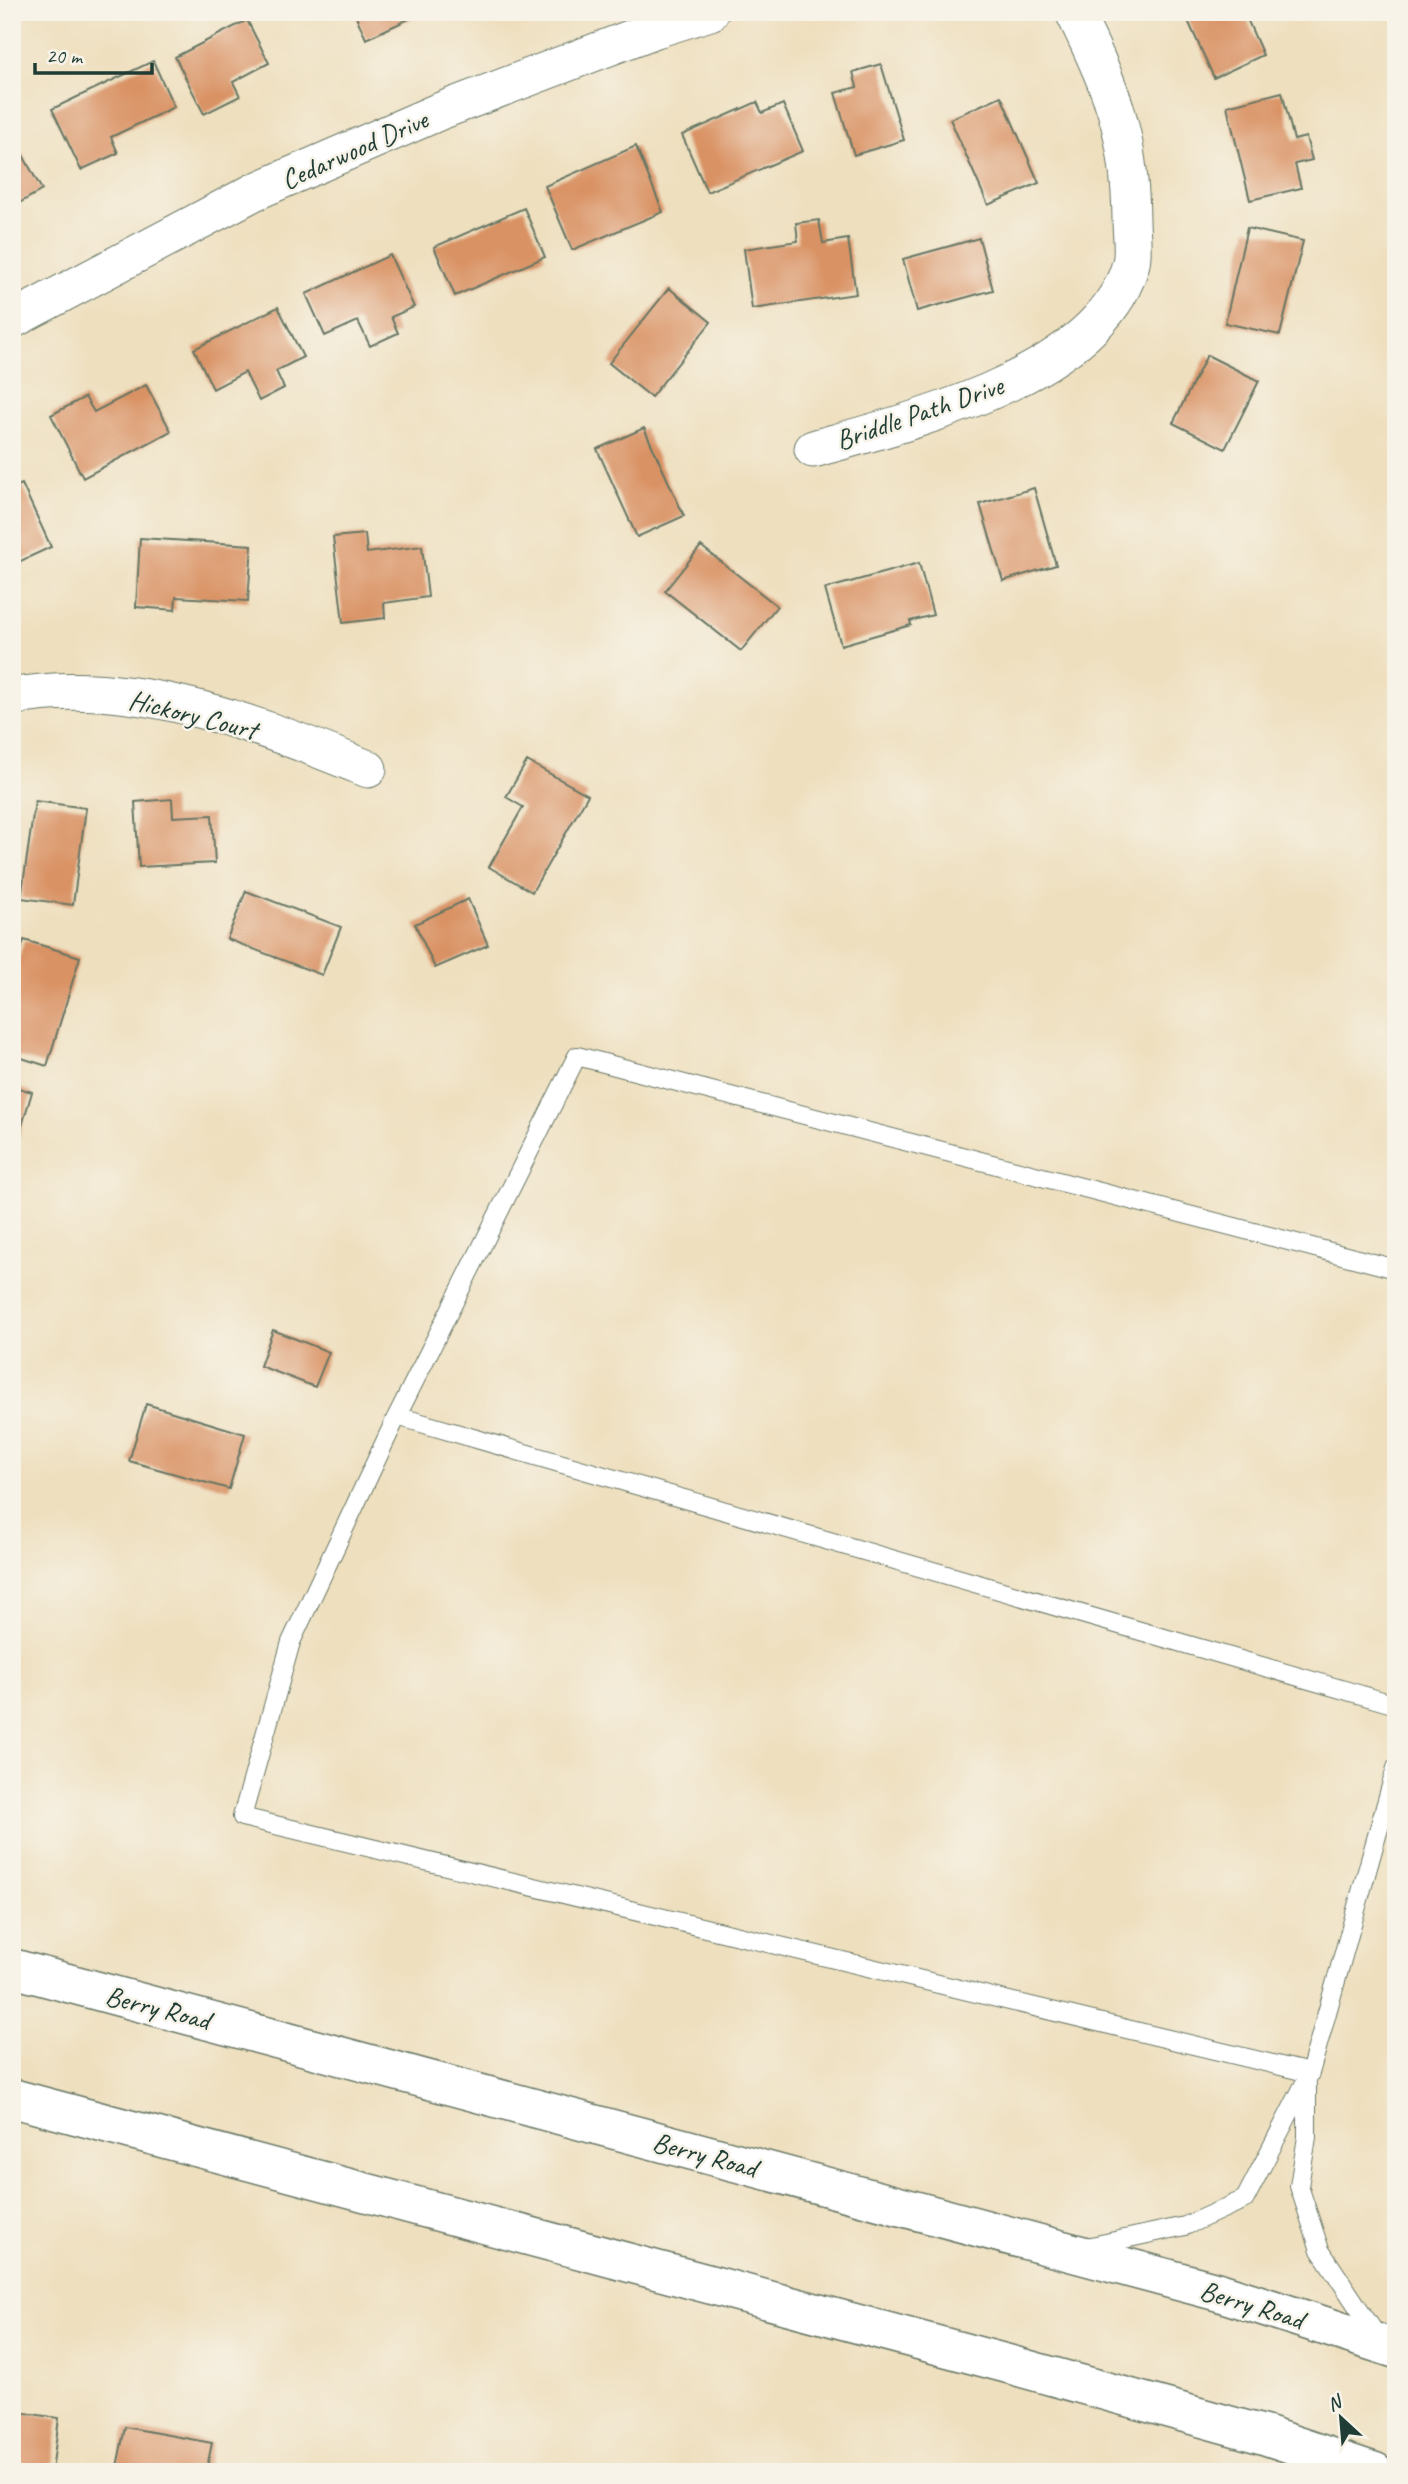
<svg xmlns="http://www.w3.org/2000/svg" width="1408" height="2484" font-family="Caveat,sans-serif">
	<rect width="100%" height="100%" fill="#f7f3e8"/>
	<filter id="ink" filterUnits="userSpaceOnUse"><feTurbulence type="fractalNoise" baseFrequency=".0143" numOctaves="2"/><feDisplacementMap in="SourceGraphic" scale="14" xChannelSelector="R" yChannelSelector="G"/><feConvolveMatrix kernelMatrix="1 2 1 2 8 2 1 2 1" color-interpolation-filters="sRGB"/></filter>
	<filter id="wash" filterUnits="userSpaceOnUse"><feTurbulence type="fractalNoise" baseFrequency=".00686" numOctaves="4" result="noise"/><feDisplacementMap in="SourceGraphic" scale="28" xChannelSelector="R" yChannelSelector="G"/><feGaussianBlur stdDeviation="1.57" result="paint"/><feColorMatrix in="noise" values="0 0 0 0 0 0 0 0 0 0 0 0 0 0 0 0 0 1.4 0 .05"/><feComposite in="paint" operator="in"/></filter>
	<g filter="url(#wash)">
		<rect width="100%" height="100%" fill="#eedfbe"/>
		<g id="blocks">
			<path fill="#d99264" d="M 354,12 L 424,12 L 366,39 Z
				M 1184,12 L 1244,12 L 1263,55 L 1214,78 Z
				M 247,20 L 269,63 L 233,82 L 240,96 L 204,114 L 175,57 Z
				M 153,61 L 174,107 L 111,137 L 118,153 L 81,170 L 52,109 Z
				M 881,64 L 904,140 L 854,155 L 835,93 L 857,87 L 853,72 Z
				M 1282,92 L 1294,140 L 1306,137 L 1312,160 L 1295,164 L 1301,188 L 1250,200 L 1227,106 Z
				M 1001,96 L 1039,183 L 988,205 L 950,119 Z
				M 757,102 L 762,113 L 783,104 L 803,151 L 707,192 L 682,135 Z
				M 18,146 L 42,190 L 12,207 L 12,149 Z
				M 636,146 L 663,212 L 572,250 L 545,186 Z
				M 524,208 L 545,257 L 455,296 L 434,247 Z
				M 819,220 L 823,243 L 848,239 L 856,294 L 752,309 L 744,249 L 798,241 L 796,223 Z
				M 1247,228 L 1303,241 L 1280,335 L 1225,323 Z
				M 979,238 L 993,290 L 917,311 L 903,259 Z
				M 390,255 L 414,307 L 391,317 L 398,333 L 370,346 L 358,321 L 325,336 L 306,294 Z
				M 669,288 L 711,322 L 651,397 L 609,363 Z
				M 278,307 L 303,357 L 276,371 L 284,388 L 259,401 L 245,372 L 213,389 L 194,349 Z
				M 1207,355 L 1259,381 L 1225,449 L 1173,423 Z
				M 146,385 L 171,431 L 83,478 L 51,415 L 85,397 L 94,412 Z
				M 644,428 L 684,516 L 637,537 L 597,449 Z
				M 22,484 L 51,547 L 12,565 L 12,488 Z
				M 1034,488 L 1056,565 L 1003,581 L 980,504 Z
				M 365,534 L 367,553 L 422,546 L 428,597 L 384,603 L 385,618 L 343,623 L 333,537 Z
				M 140,538 L 252,545 L 248,601 L 176,597 L 175,610 L 136,607 Z
				M 701,546 L 777,606 L 741,651 L 665,591 Z
				M 919,563 L 933,615 L 910,621 L 911,625 L 841,645 L 825,589 Z
				M 527,761 L 588,795 L 532,892 L 489,867 L 523,807 L 506,797 Z
				M 172,799 L 173,817 L 212,815 L 215,863 L 139,867 L 135,802 Z
				M 35,801 L 86,808 L 73,905 L 21,898 Z
				M 246,891 L 341,927 L 322,975 L 227,939 Z
				M 468,899 L 488,945 L 435,968 L 415,924 Z
				M 24,940 L 80,957 L 47,1066 L 12,1055 L 12,980 Z
				M 12,1086 L 32,1092 L 13,1156 L 12,1156 Z
				M 273,1330 L 329,1352 L 315,1387 L 260,1366 Z
				M 146,1404 L 245,1434 L 229,1489 L 129,1461 Z
				M 12,2411 L 59,2418 L 52,2472 L 12,2472 Z
				M 125,2427 L 212,2443 L 206,2472 L 116,2472 Z"/>
		</g>
	</g>
	<g filter="url(#ink)">
		<use href="#blocks" fill-opacity="0" stroke="#677664" stroke-width="2"/>
		<g fill="none" stroke-linecap="round" stroke-linejoin="round">
			<defs>
				<path id="service" d="M 1396,1269 L 577,1056 L 397,1416 L 291,1642 L 242,1817 L 1310,2073 L 1396,1768
					M 397,1416 L 1396,1705
					M 1307,2084 L 1307,2137 L 1299,2186 L 1320,2250 L 1379,2339
					M 1087,2247 L 1185,2226 L 1245,2199 L 1310,2073"/>
				<path id="minor" d="M 12,320 L 254,192 L 438,112 L 656,29 L 710,12
					M 813,449 C 909,422 1103,375 1131,263 C 1134,250 1131,233 1131,220 C 1130,133 1112,89 1074,12
					M 12,697 C 131,674 259,725 368,769"/>
				<path id="trunk" d="M 12,1968 L 1219,2292 L 1396,2349
					M 12,2098 L 1008,2364 L 1264,2435 L 1375,2472"/>
			</defs>
			<use href="#service" stroke="#677664" stroke-width="20"/>
			<use href="#minor" stroke="#677664" stroke-width="39"/>
			<use href="#trunk" stroke="#677664" stroke-width="41"/>
			<use href="#service" stroke="#fff" stroke-width="18"/>
			<use href="#minor" stroke="#fff" stroke-width="37"/>
			<use href="#trunk" stroke="#fff" stroke-width="38"/>
		</g>
	</g>
	<g text-anchor="middle" stroke-width="5" stroke-linejoin="round" paint-order="stroke">
		<g font-size="28" fill="#1f3d34" stroke="#f7f3e8">
			<text transform="translate(354 149) rotate(-24)" y="10">Cedarwood Drive</text>
			<text transform="translate(919 412) rotate(-19)" y="10">Briddle Path Drive</text>
			<text transform="translate(193 714) rotate(14)" y="10">Hickory Court</text>
			<text transform="translate(158 2007) rotate(14)" y="10">Berry Road</text>
			<text transform="translate(705 2154) rotate(15)" y="10">Berry Road</text>
			<text transform="translate(1252 2304) rotate(17)" y="10">Berry Road</text>
		</g>
	</g>
	<rect width="1408" height="2484" fill="none" stroke="#f7f3e8" stroke-width="42"/>
	<g transform="translate(1341 2418) rotate(334)" stroke="#f7f3e8" stroke-width="5" paint-order="stroke">
	<path d="M0-5L12 26L0 18L-12 26Z" fill="#1f3d34"/>
	<text y="-10" font-size="19" font-weight="bold" text-anchor="middle" fill="#1f3d34">N</text>
	</g>
	<path d="M35 63v10h117v-10" fill="none" stroke="#1f3d34" stroke-width="3.5"/>
	<text x="46" y="63" font-size="21" fill="#1f3d34" stroke="#f7f3e8" stroke-width="5" paint-order="stroke">20 m</text>
</svg>
